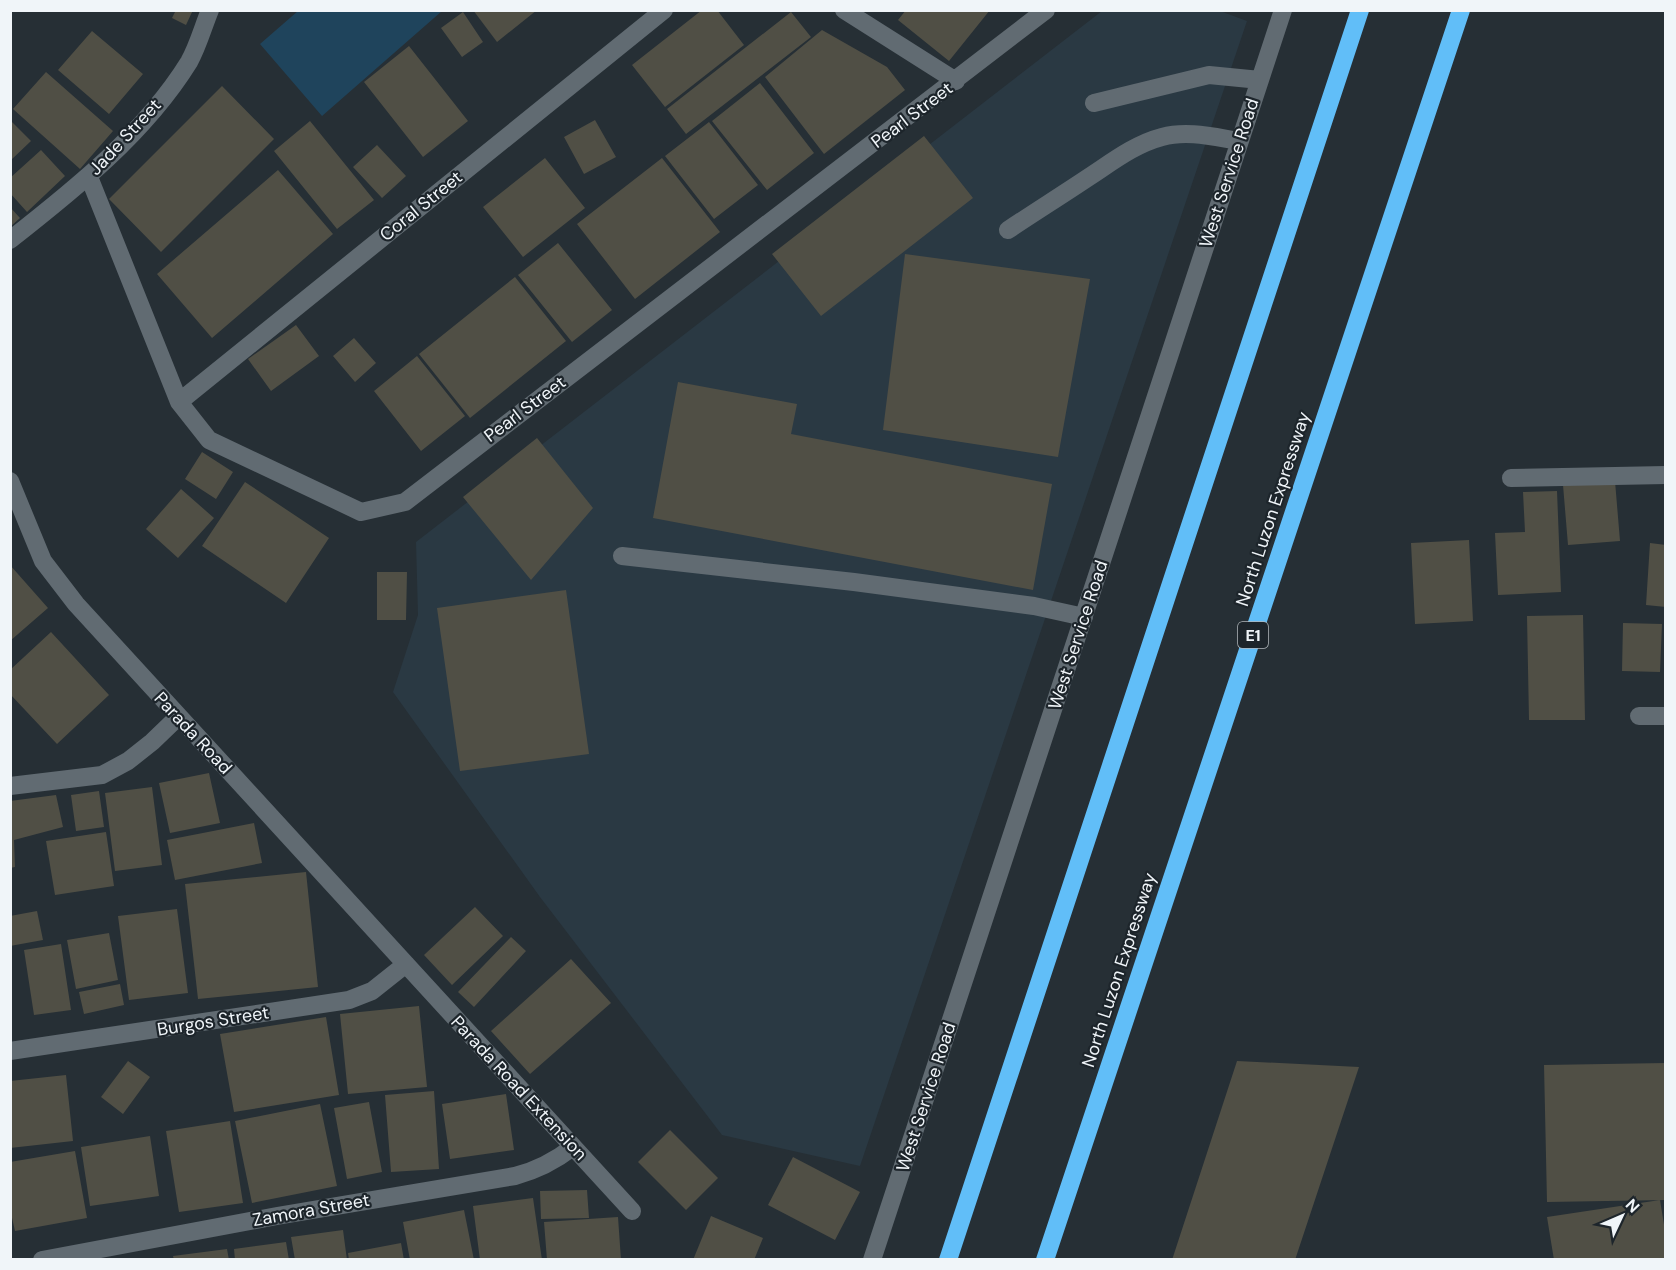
<svg xmlns="http://www.w3.org/2000/svg" width="1676" height="1270" font-family="'DM Sans',sans-serif">
	<rect width="100%" height="100%" fill="#262f35"/>
	<path fill="#2a3943" d="M 1102,11 L 1220,11 L 1247,21 L 860,1166 L 722,1135 L 540,897 L 393,692 L 418,615 L 416,542 Z"/>
	<path fill="#1f445c" d="M 298,11 L 298,10 L 442,11 L 322,116 L 260,44 Z"/>
	<path fill="#504f45" d="M 176,10 L 193,10 L 186,25 L 172,18 Z
		M 473,10 L 537,10 L 497,42 Z
		M 702,10 L 717,10 L 744,45 L 665,107 L 632,65 Z
		M 906,10 L 990,10 L 949,61 L 898,20 Z
		M 463,12 L 483,42 L 462,57 L 441,28 Z
		M 791,12 L 811,37 L 686,134 L 667,109 Z
		M 822,30 L 887,67 L 905,90 L 824,154 L 765,77 Z
		M 92,31 L 143,74 L 109,114 L 58,70 Z
		M 409,46 L 468,121 L 423,157 L 364,82 Z
		M 46,72 L 113,131 L 80,169 L 13,109 Z
		M 760,83 L 814,153 L 767,190 L 712,121 Z
		M 222,86 L 274,139 L 161,252 L 109,199 Z
		M 10,120 L 31,141 L 10,161 Z
		M 595,120 L 616,157 L 584,174 L 564,137 Z
		M 310,121 L 374,200 L 337,229 L 274,151 Z
		M 709,122 L 758,185 L 714,219 L 665,156 Z
		M 924,136 L 973,198 L 821,316 L 772,254 Z
		M 377,145 L 406,176 L 382,198 L 353,167 Z
		M 41,150 L 65,176 L 27,212 L 10,193 L 10,178 Z
		M 545,158 L 585,208 L 523,257 L 483,207 Z
		M 662,158 L 720,232 L 635,299 L 577,224 Z
		M 278,170 L 333,234 L 212,338 L 157,274 Z
		M 10,207 L 20,218 L 10,227 Z
		M 558,243 L 612,310 L 572,342 L 518,275 Z
		M 905,254 L 1090,279 L 1058,457 L 883,430 Z
		M 515,277 L 566,341 L 470,418 L 419,354 Z
		M 296,325 L 319,356 L 271,391 L 248,359 Z
		M 354,338 L 376,363 L 355,382 L 333,356 Z
		M 417,356 L 465,416 L 421,451 L 374,391 Z
		M 678,382 L 797,404 L 791,434 L 1052,484 L 1033,590 L 653,518 Z
		M 537,438 L 593,508 L 531,580 L 463,497 Z
		M 202,452 L 233,472 L 216,499 L 185,479 Z
		M 1615,481 L 1620,541 L 1568,545 L 1563,485 Z
		M 245,482 L 329,538 L 286,603 L 202,546 Z
		M 181,489 L 214,518 L 178,558 L 146,529 Z
		M 1557,491 L 1561,592 L 1498,595 L 1495,533 L 1525,532 L 1523,492 Z
		M 1469,540 L 1473,621 L 1415,624 L 1411,543 Z
		M 1650,543 L 1666,545 L 1666,607 L 1646,605 Z
		M 10,565 L 48,608 L 10,641 Z
		M 377,572 L 407,572 L 406,620 L 377,620 Z
		M 566,590 L 589,754 L 460,771 L 437,608 Z
		M 1583,615 L 1585,720 L 1529,720 L 1527,616 Z
		M 1623,623 L 1662,624 L 1660,672 L 1622,671 Z
		M 51,632 L 109,695 L 57,744 L 10,694 L 10,670 Z
		M 209,773 L 220,823 L 170,833 L 159,783 Z
		M 152,787 L 162,865 L 115,871 L 105,793 Z
		M 99,791 L 104,827 L 76,831 L 71,795 Z
		M 56,795 L 63,827 L 14,840 L 15,867 L 10,868 L 10,801 Z
		M 254,823 L 262,863 L 175,880 L 167,840 Z
		M 106,832 L 114,886 L 55,895 L 46,841 Z
		M 306,872 L 318,987 L 198,999 L 185,884 Z
		M 475,907 L 503,936 L 452,985 L 424,955 Z
		M 177,909 L 188,993 L 129,1000 L 118,916 Z
		M 37,911 L 43,940 L 10,946 L 10,916 Z
		M 109,933 L 118,980 L 76,989 L 67,940 Z
		M 511,937 L 526,951 L 474,1007 L 458,992 Z
		M 61,944 L 71,1010 L 34,1015 L 24,950 Z
		M 571,959 L 611,1003 L 530,1074 L 491,1031 Z
		M 120,984 L 124,1005 L 84,1014 L 79,992 Z
		M 419,1006 L 427,1087 L 348,1094 L 340,1014 Z
		M 326,1017 L 339,1095 L 234,1112 L 220,1034 Z
		M 128,1061 L 150,1077 L 123,1114 L 101,1097 Z
		M 1237,1061 L 1359,1067 L 1295,1260 L 1172,1260 Z
		M 1666,1063 L 1666,1200 L 1547,1202 L 1544,1065 Z
		M 66,1075 L 73,1141 L 10,1148 L 10,1081 Z
		M 434,1091 L 439,1169 L 391,1172 L 385,1095 Z
		M 506,1094 L 514,1150 L 450,1159 L 442,1104 Z
		M 369,1102 L 382,1172 L 347,1179 L 334,1108 Z
		M 320,1104 L 337,1186 L 252,1203 L 235,1121 Z
		M 230,1121 L 243,1203 L 179,1212 L 166,1131 Z
		M 670,1130 L 718,1178 L 686,1210 L 638,1162 Z
		M 150,1136 L 159,1196 L 90,1206 L 81,1147 Z
		M 75,1151 L 87,1218 L 15,1231 L 10,1209 L 10,1162 Z
		M 793,1157 L 860,1192 L 835,1240 L 768,1205 Z
		M 587,1190 L 589,1218 L 541,1219 L 540,1191 Z
		M 533,1198 L 542,1260 L 480,1260 L 473,1206 Z
		M 1660,1200 L 1666,1237 L 1666,1260 L 1554,1260 L 1547,1217 Z
		M 464,1210 L 474,1260 L 410,1260 L 403,1222 Z
		M 711,1216 L 763,1238 L 754,1260 L 693,1260 Z
		M 618,1217 L 621,1260 L 547,1260 L 544,1222 Z
		M 343,1230 L 347,1260 L 295,1260 L 291,1237 Z
		M 286,1242 L 289,1260 L 235,1260 L 234,1249 Z
		M 401,1243 L 404,1260 L 349,1260 L 348,1253 Z
		M 227,1249 L 229,1260 L 174,1260 L 173,1256 Z"/>
	<g fill="none" stroke-linecap="round" stroke-linejoin="round">
		<path stroke="#616b72" stroke-width="18" d="M 844,10 L 956,81
			M 1094,103 L 1209,75 L 1260,80
			M 89,177 L 179,402 L 209,440 L 361,512 L 405,502 L 1046,10
			M 1008,230 C 1035,212 1062,195 1089,177 C 1112,162 1135,144 1162,137 C 1187,130 1214,137 1240,141
			M 10,240 C 75,189 145,133 189,62 C 198,46 203,27 210,10
			M 179,402 L 664,10
			M 1511,478 L 1666,475
			M 10,481 L 43,561 L 76,604 L 632,1211
			M 622,556 L 854,582 L 1034,606 L 1084,617
			M 1639,716 L 1666,716
			M 10,786 L 102,775 L 128,761 L 152,742 L 178,717
			M 10,1051 L 349,1000 L 372,991 L 406,964
			M 42,1260 L 277,1216 L 515,1176 C 538,1170 555,1161 573,1147
			M 872,1260 L 1283,10"/>
		<path stroke="#61bef8" stroke-width="18" d="M 948,1260 L 1360,10
			M 1045,1260 L 1461,10"/>
	</g>
	<g text-anchor="middle" stroke-width="4.5" stroke-linejoin="round" paint-order="stroke">
		<rect fill="#1d252b" stroke="#b1b7bb" stroke-width="1.5" x="1238" y="622" width="30" height="26" rx="4.5"/>
		<g font-size="16" font-weight="bold" fill="#f0f5f9">
			<text x="1253" y="641">E1</text>
		</g>
		<g font-size="18" fill="#f0f5f9" stroke="#1d252b">
			<text transform="translate(912 115) rotate(-37)" y="6">Pearl Street</text>
			<text transform="translate(125 137) rotate(-47)" y="6">Jade Street</text>
			<text transform="translate(1229 173) rotate(-72)" y="6">West Service Road</text>
			<text transform="translate(421 206) rotate(-39)" y="6">Coral Street</text>
			<text transform="translate(525 409) rotate(-37)" y="6">Pearl Street</text>
			<text transform="translate(1273 509) rotate(-72)" y="6">North Luzon Expressway</text>
			<text transform="translate(1078 635) rotate(-72)" y="6">West Service Road</text>
			<text transform="translate(193 733) rotate(47)" y="6">Parada Road</text>
			<text transform="translate(1119 970) rotate(-72)" y="6">North Luzon Expressway</text>
			<text transform="translate(213 1021) rotate(-9)" y="6">Burgos Street</text>
			<text transform="translate(519 1088) rotate(47)" y="6">Parada Road Extension</text>
			<text transform="translate(926 1097) rotate(-72)" y="6">West Service Road</text>
			<text transform="translate(311 1210) rotate(-10)" y="6">Zamora Street</text>
		</g>
	</g>
	<rect width="1676" height="1270" fill="none" stroke="#f0f5f9" stroke-width="24"/>
	<g transform="translate(1622 1216) rotate(46)" stroke="#1d252b" stroke-width="4.5" paint-order="stroke">
	<path d="M0-4.5L10 22L0 15L-10 22Z" fill="#f0f5f9"/>
	<text y="-9" font-size="16" font-weight="bold" text-anchor="middle" fill="#f0f5f9">N</text>
	</g>
</svg>
